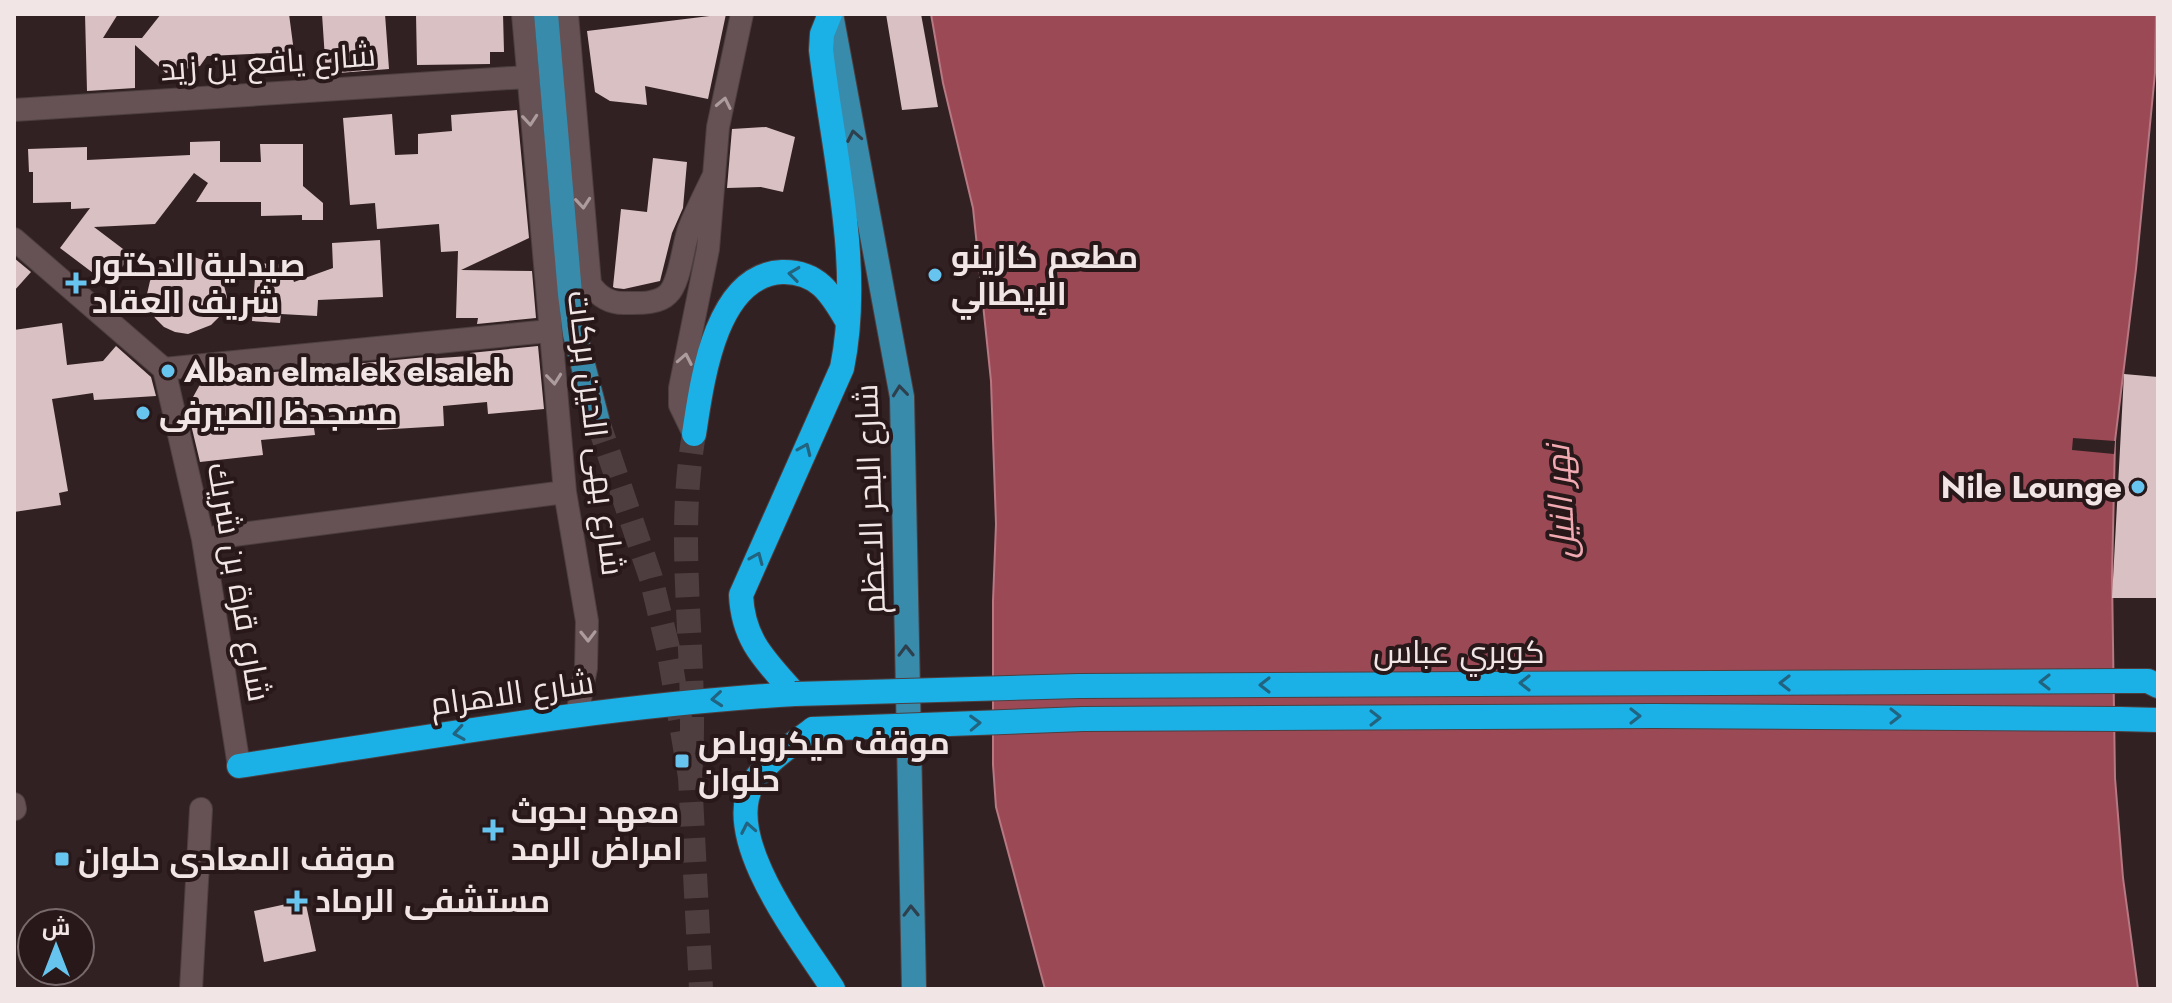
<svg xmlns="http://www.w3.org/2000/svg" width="2172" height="1003" font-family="Jost,Cairo,sans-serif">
	<rect width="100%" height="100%" fill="#322123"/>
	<path fill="#9c4956" stroke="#b67881" stroke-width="2" d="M 931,14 L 2156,14 L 2155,73 L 2136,269 L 2115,441 L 2112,577 L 2115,778 L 2123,878 L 2138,989 L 1045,989 L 996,807 L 993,765 L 993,601 L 996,524 L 991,381 L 973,208 L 943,83 Z"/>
	<path fill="#322123" d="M 2073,438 L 2115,441 L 2114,454 L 2072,450 Z"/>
	<path fill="#d9c1c3" d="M 85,14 L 118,14 L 103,38 L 142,38 L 161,14 L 289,14 L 294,52 L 207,56 L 200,66 L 166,73 L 135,45 L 135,88 L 87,91 Z
		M 322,14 L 385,14 L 389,69 L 326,74 Z
		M 416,14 L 503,14 L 504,52 L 490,52 L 490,64 L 417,65 Z
		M 726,14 L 708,99 L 645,86 L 647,105 L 610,101 L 595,92 L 587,31 Z
		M 886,14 L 921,14 L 938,107 L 902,110 Z
		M 517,110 L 529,238 L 461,270 L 532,271 L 536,318 L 477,324 L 478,318 L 456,318 L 458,251 L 441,252 L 439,224 L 377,229 L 375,203 L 350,205 L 343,118 L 392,114 L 395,155 L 418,154 L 418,134 L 452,131 L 451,115 Z
		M 766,127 L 795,137 L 783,192 L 761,187 L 727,188 L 732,129 Z
		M 220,141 L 220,162 L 261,162 L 260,144 L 303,144 L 303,186 L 323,203 L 323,220 L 302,220 L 302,215 L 261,216 L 261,202 L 196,202 L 208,183 L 194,173 L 155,224 L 94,227 L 131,255 L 109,285 L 60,248 L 90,208 L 71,209 L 71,202 L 33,203 L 33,172 L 29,172 L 28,149 L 87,147 L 87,160 L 190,155 L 190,142 Z
		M 653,158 L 687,162 L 683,208 L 672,233 L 660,281 L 624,289 L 615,288 L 613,287 L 621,209 L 647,212 Z
		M 380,240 L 383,297 L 318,300 L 317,316 L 281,314 L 280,323 L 252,321 L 256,263 L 288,265 L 294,282 L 333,268 L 332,243 Z
		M 191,256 L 203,260 L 214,267 L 222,278 L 227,297 L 220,316 L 211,325 L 188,334 L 175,332 L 164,327 L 155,318 L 149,306 L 147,294 L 150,281 L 156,270 L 166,262 L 178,257 Z
		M 14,258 L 31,272 L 14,291 Z
		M 62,323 L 67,365 L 103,361 L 116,346 L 151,377 L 156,396 L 94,400 L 93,393 L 52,399 L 68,491 L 59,493 L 61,505 L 14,512 L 14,330 Z
		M 538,346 L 544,409 L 488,414 L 487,402 L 443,406 L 444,426 L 377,430 L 377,426 L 314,428 L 315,435 L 261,440 L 263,455 L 200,462 L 187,408 L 203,379 L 426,357 L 426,359 L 469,356 L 470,353 Z
		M 2124,374 L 2158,377 L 2158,598 L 2112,598 Z
		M 305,900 L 316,951 L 264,962 L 254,911 Z"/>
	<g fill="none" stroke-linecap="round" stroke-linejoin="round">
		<path stroke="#4f3e40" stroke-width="24" stroke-dasharray="24 12" stroke-linecap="butt" d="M 597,419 L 651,578 L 668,648 L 690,777 L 701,989"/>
		<path stroke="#4f3e40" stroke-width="24" stroke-dasharray="24 12" stroke-linecap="butt" d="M 690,777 C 699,661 674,550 694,434"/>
		<defs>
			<path id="street" d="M 523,14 L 565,492 L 587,621 L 586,668 L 577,715
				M 567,14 L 590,284 C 599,297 610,304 627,303 C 640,303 658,304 668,294 C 680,283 683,245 689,229 C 696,211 705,194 713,177
				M 14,110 L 527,77
				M 14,239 L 164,369 L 203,539 L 239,766
				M 164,369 L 549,331
				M 694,434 L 680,405 L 680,388 L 708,249 L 718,127 L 742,14
				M 203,539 L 565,492
				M 14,804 L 15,809
				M 191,989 L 201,809"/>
			<path id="primary" d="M 546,14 L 570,294 L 575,334 L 597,419
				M 831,14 L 902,397 L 914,989"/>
			<path id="highway" d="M 694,434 C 702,382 715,275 782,272 C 817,271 831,293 847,321
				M 2123,681 L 2148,681 L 2158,686
				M 795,694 C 766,661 743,641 741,595 L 842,368 C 863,266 833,152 821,50 L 822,34 L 830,14
				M 2119,719 L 2158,720
				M 813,729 C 792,745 767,760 753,783 C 720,839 804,943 833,989
				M 239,766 C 424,738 608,705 795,694"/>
		</defs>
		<use href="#street" stroke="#4d3f40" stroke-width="24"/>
		<use href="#primary" stroke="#4d3f40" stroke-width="26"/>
		<use href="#highway" stroke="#4d3f40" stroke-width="26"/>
		<use href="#street" stroke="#665254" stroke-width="22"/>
		<use href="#primary" stroke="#398bac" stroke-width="24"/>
		<use href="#highway" stroke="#1bb1e7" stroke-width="24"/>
		<defs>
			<path id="highway-bridge" d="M 795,694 L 1079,686 L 2123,681
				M 813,729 L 1083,719 L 1653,716 L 2119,719"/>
		</defs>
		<use href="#highway-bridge" stroke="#4d3f40" stroke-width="26" stroke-linecap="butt"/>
		<use href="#highway-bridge" stroke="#1bb1e7" stroke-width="24"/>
	</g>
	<defs><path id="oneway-chevron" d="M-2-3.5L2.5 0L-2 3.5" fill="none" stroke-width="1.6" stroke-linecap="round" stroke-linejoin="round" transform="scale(2)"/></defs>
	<g stroke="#ac9c9d">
		<use href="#oneway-chevron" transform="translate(724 103) rotate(-78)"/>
		<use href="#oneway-chevron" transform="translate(530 120) rotate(85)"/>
		<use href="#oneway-chevron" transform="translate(583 203) rotate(85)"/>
		<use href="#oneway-chevron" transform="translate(685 359) rotate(-79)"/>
		<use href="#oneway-chevron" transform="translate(554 379) rotate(84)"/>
		<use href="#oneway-chevron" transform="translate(588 636) rotate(89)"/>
	</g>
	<g stroke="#2e404d">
		<use href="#oneway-chevron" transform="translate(854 136) rotate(-101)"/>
		<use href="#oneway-chevron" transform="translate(900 391) rotate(-96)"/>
		<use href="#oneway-chevron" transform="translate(906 651) rotate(-91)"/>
		<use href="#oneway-chevron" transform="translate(911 911) rotate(-91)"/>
	</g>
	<g stroke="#226480">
		<use href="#oneway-chevron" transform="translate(794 274) rotate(-173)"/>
		<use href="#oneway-chevron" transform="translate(805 449) rotate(-66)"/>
		<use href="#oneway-chevron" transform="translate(757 558) rotate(-67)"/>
		<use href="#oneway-chevron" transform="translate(2045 682) rotate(180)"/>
		<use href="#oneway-chevron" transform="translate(1525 683) rotate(180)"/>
		<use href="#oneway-chevron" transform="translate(1785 683) rotate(180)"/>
		<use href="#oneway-chevron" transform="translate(1265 685) rotate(180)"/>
		<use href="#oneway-chevron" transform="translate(717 699) rotate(175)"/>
		<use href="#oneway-chevron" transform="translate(1635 716)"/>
		<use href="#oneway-chevron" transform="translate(1895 716)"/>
		<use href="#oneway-chevron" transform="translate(1375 718)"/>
		<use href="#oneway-chevron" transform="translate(975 723) rotate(-2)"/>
		<use href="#oneway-chevron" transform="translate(459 733) rotate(171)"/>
		<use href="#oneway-chevron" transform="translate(748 828) rotate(-101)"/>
	</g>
	<g fill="#66c4ef" stroke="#28181a" stroke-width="3">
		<circle cx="935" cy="275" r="8"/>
		<path d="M72 271h8v8h8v8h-8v8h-8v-8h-8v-8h8z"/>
		<circle cx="168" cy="371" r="8"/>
		<circle cx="143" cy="413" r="8"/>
		<circle cx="2138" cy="487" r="8"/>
		<rect x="674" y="753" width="16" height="16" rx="4"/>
		<path d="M489 818h8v8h8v8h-8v8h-8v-8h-8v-8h8z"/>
		<rect x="54" y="851" width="16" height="16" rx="4"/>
		<path d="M293 889h8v8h8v8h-8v8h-8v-8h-8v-8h8z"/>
	</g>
	<g text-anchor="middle" stroke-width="8" stroke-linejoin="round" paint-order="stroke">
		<g font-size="32" fill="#f1e5e6" stroke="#28181a">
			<text transform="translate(268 62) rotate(-4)" y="11">شارع يافع بن زيد</text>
			<text transform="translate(596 433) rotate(83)" y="11">شارع بهى الدين بركات</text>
			<text transform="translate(870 499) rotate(-92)" y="11">شارع البحر الاعظم</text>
			<text transform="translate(239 582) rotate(80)" y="11">شارع قرة بن شريك</text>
			<text x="1459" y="663">كوبري عباس</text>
			<text transform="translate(512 693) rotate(-8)" y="11">شارع الاهرام</text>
		</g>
		<g font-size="32" font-weight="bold" fill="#f1e5e6" stroke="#28181a" text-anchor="start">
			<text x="951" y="268">مطعم كازينو<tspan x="951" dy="37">الإيطالي</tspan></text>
			<text x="92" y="276">صيدلية الدكتور<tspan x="92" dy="37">شريف العقاد</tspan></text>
			<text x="184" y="382">Alban elmalek elsaleh</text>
			<text x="159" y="424">مسجدظ الصيرفى</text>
			<text x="2122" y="498" text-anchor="end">Nile Lounge</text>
			<text x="698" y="754">موقف ميكروباص<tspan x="698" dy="37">حلوان</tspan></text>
			<text x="511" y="823">معهد بحوث<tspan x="511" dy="37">امراض الرمد</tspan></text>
			<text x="78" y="870">موقف المعادى حلوان</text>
			<text x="315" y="912">مستشفى الرماد</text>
		</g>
		<g font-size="34" font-style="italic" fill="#f1aab2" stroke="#28181a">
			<text transform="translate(1560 502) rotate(-93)" y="12">نهر النيل</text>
		</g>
	</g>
	<rect width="2172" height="1003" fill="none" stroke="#f1e5e6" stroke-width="32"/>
	<g transform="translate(56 947)"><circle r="38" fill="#28181a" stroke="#786a6c" stroke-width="2"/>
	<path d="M0-6L14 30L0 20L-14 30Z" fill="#66c4ef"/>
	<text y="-12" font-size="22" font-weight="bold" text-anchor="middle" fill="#f1e5e6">ش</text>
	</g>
</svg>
